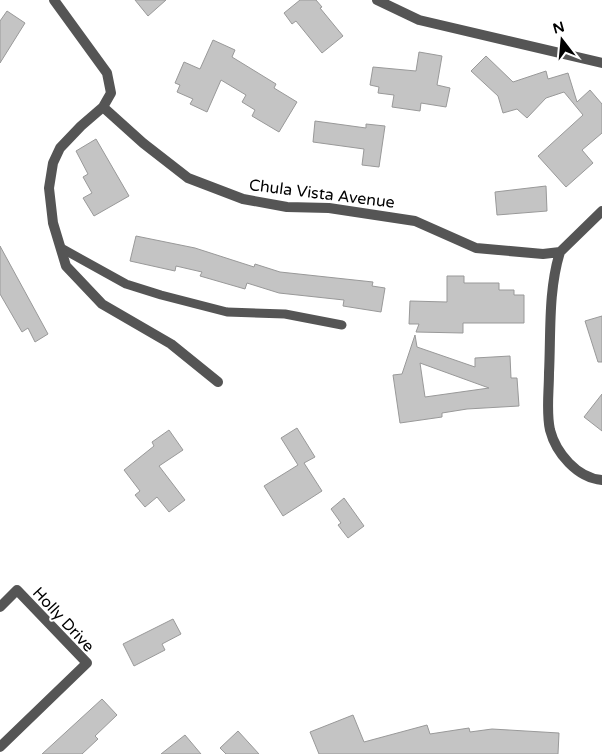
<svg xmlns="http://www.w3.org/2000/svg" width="602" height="754" font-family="'Varela Round',sans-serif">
	<rect width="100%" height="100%" fill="#fff"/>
	<path fill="#c4c4c4" stroke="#999" fill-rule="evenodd" d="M 135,0 L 166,0 L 148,16 Z
		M 300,0 L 316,0 L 322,7 L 320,8 L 343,36 L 322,53 L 296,21 L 292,24 L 284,13 Z
		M 7,11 L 25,23 L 0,63 L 0,21 Z
		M 213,40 L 235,50 L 232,57 L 276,84 L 274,88 L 297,102 L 279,132 L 252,116 L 255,110 L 242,102 L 246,95 L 221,80 L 207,112 L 190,104 L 193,99 L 177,92 L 180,85 L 175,83 L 184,62 L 200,69 Z
		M 419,52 L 442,56 L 437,85 L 450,88 L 446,107 L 421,103 L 420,111 L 392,107 L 394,95 L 378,93 L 379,87 L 370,85 L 373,67 L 416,71 Z
		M 486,56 L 513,82 L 546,71 L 548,79 L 568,73 L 577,102 L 590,90 L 602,104 L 602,133 L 582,150 L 593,163 L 566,187 L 538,156 L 583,115 L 564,92 L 546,98 L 527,118 L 517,109 L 503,113 L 498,96 L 471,71 Z
		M 315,121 L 366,128 L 366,124 L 385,126 L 379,167 L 362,165 L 364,149 L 313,142 Z
		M 96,139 L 129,196 L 94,216 L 83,198 L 92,193 L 83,177 L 88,174 L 76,151 Z
		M 546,186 L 547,211 L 497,215 L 495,192 Z
		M 136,236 L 195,248 L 254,267 L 255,264 L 280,272 L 373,282 L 372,286 L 385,288 L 381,312 L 343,306 L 344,300 L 279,293 L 247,283 L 245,289 L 200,276 L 202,272 L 176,266 L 175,271 L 130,261 Z
		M 0,246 L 48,334 L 35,342 L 28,328 L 22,332 L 0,294 Z
		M 447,276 L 464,276 L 464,283 L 499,283 L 499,290 L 514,290 L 514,295 L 524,295 L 524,323 L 463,323 L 463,333 L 416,332 L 419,324 L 409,324 L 410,301 L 447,302 Z
		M 602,316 L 602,362 L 598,362 L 585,321 Z
		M 415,335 L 417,347 L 475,367 L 475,358 L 510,356 L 511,378 L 517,378 L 519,406 L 467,409 L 442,413 L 442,417 L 400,423 L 393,375 L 402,374 ZM 420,363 L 489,388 L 425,397 Z
		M 602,394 L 602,431 L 584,417 Z
		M 297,428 L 315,457 L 304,463 L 322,491 L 283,516 L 264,486 L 298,465 L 281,438 Z
		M 169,430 L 183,450 L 159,466 L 185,500 L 169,512 L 157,497 L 145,507 L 135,495 L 140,491 L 124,470 L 154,446 L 152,442 Z
		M 344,498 L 364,526 L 348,538 L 338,525 L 341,523 L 331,509 Z
		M 173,619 L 181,634 L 162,644 L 165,650 L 134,666 L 123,644 Z
		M 102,699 L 117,715 L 95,736 L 98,739 L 82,754 L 42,754 Z
		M 353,715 L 364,742 L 427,725 L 430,734 L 469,728 L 470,732 L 492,729 L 559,733 L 558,754 L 319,754 L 310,732 Z
		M 238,731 L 259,754 L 226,754 L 220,748 Z
		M 185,735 L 201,754 L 161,754 Z"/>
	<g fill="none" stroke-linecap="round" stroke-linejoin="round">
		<path stroke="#555" stroke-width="9" d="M 61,248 L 126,284 L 161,295 L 227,312 L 285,314 L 342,325"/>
		<path stroke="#555" stroke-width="10" d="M 54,0 L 107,73 L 111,93 L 103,107 L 81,126 L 60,148 L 53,163 L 49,188 L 53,223 L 66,266 L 102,304 L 171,344 L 218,382
			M 377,0 L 419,20 L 602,63
			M 103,107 L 143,143 L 188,178 L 243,199 L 287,207 L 329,208 L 415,221 L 476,248 L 543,254 L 560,252 C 548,291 551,333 549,373 C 549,392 546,412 550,430 C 556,453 577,478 602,480
			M 560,252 L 602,211
			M 0,607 L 17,590 L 87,663 L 0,747"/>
	</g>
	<g text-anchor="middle" stroke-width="4" stroke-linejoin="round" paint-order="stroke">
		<g font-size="16" fill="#000" stroke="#fff">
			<text transform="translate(322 193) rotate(7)" y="6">Chula Vista Avenue</text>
			<text transform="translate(64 619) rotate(47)" y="6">Holly Drive</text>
		</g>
	</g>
	<g transform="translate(562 40) rotate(344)" stroke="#ffffff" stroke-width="4" paint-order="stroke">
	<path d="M0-4L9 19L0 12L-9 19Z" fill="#000000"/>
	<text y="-8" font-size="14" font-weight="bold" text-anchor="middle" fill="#000000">N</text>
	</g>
</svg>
